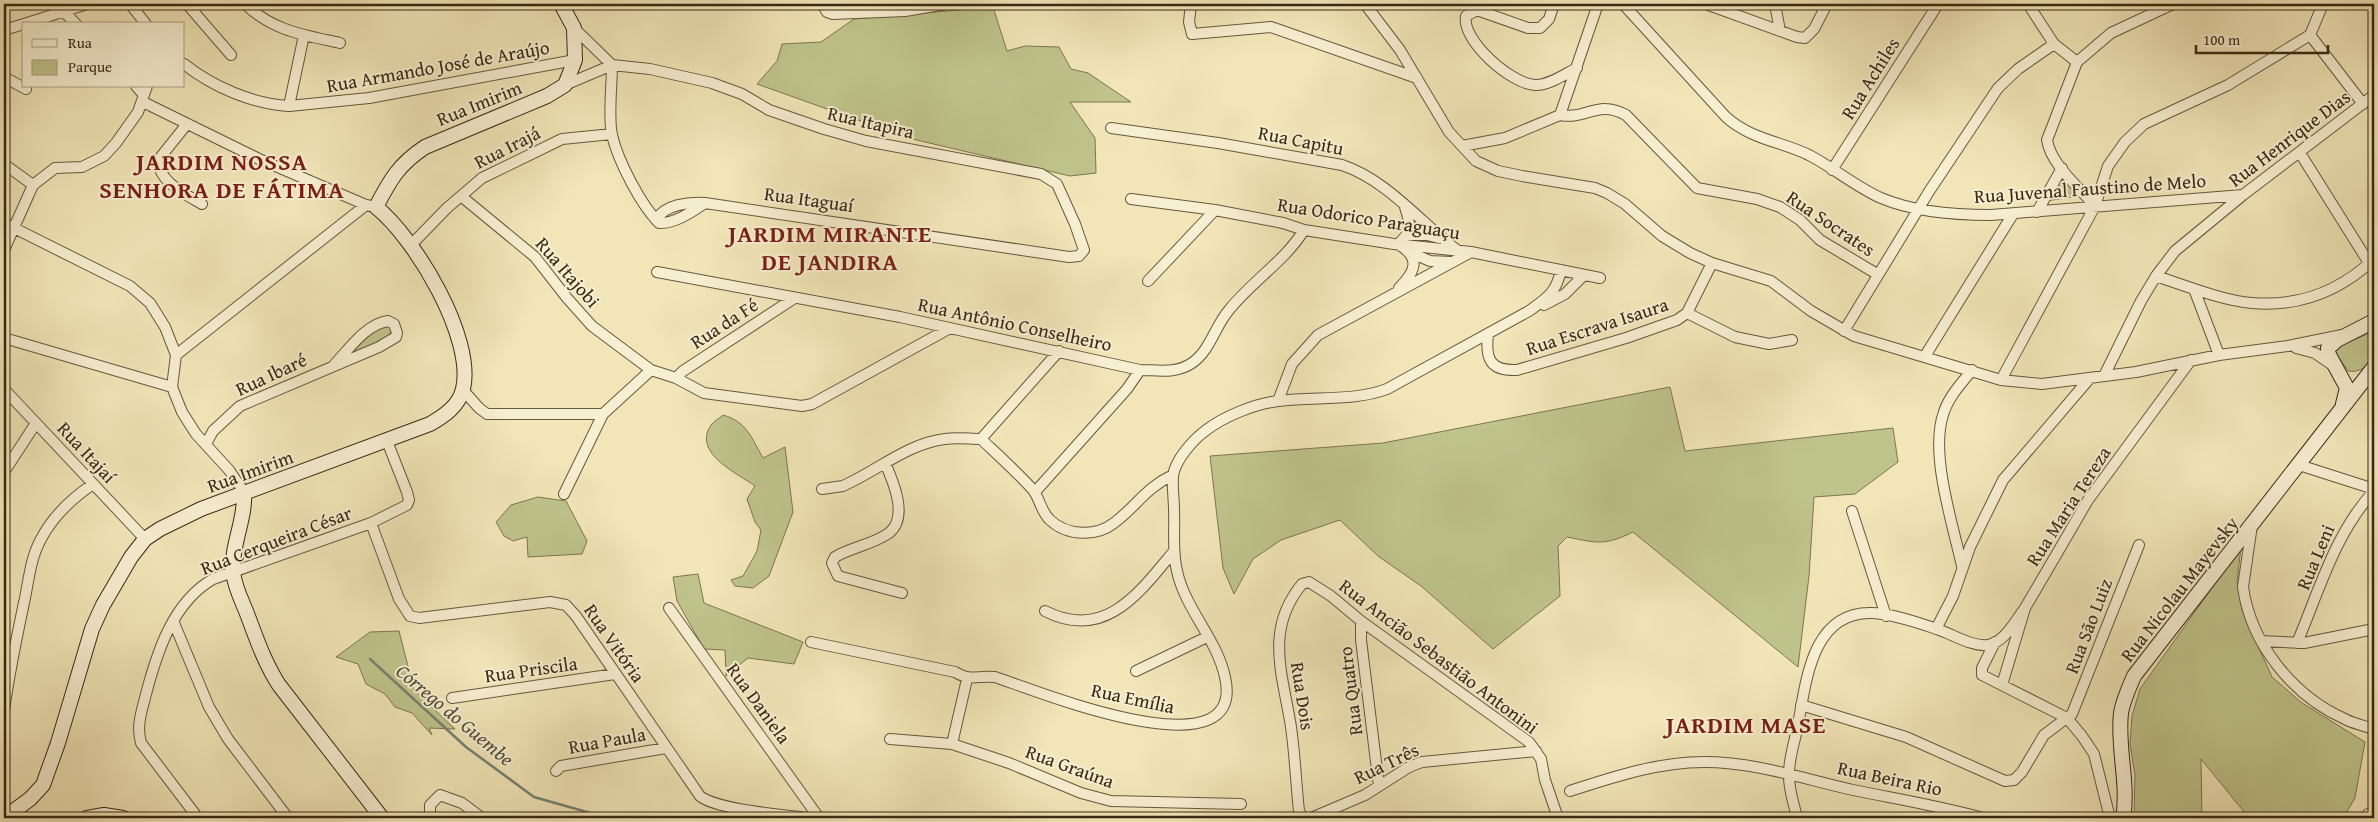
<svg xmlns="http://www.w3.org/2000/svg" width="2378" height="822" font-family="'Gentium Book Plus',serif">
	<rect width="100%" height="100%" fill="#f2e6b8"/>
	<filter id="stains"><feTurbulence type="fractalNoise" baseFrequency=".004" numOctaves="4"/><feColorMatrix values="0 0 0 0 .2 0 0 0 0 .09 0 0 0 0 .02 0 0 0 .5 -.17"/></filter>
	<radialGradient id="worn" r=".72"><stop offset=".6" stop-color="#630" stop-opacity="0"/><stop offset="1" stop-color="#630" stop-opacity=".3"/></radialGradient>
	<path fill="#bfc48b" stroke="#7c7650" d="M 993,7 L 1007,51 L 1025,46 L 1059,47 L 1071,69 L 1088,73 L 1131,102 L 1070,102 L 1095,138 L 1096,173 L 1070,176 L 908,138 L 757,84 L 777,61 L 782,44 L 821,42 L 854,19 Z
		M 2058,178 L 2080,192 L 2080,196 L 2045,201 Z
		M 388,324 L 392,329 C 389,343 360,351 348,356 L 374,330 Z
		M 2374,331 C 2374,338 2376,349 2374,356 C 2370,367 2358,373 2348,371 L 2333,349 Z
		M 1670,387 L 1685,451 L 1893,428 L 1898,462 L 1855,494 L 1814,497 L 1809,576 L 1798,667 L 1633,532 C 1605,546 1597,543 1567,537 L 1558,546 L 1560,596 L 1493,649 L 1421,586 L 1378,556 L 1340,520 L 1281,540 L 1253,559 L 1234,594 L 1223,568 L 1210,456 L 1383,443 Z
		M 723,415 C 747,422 751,437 763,458 L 785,447 L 793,512 L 769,576 L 753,588 L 735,586 L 731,580 L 743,576 L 757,551 L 761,530 L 755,522 L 747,499 L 755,486 C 737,473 692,453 711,425 C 714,421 720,418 723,415 Z
		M 538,497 L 566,501 L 587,541 L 582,554 L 528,557 L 527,537 L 513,541 L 504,536 L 496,522 L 511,505 Z
		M 2241,547 L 2237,581 L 2242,610 L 2272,677 L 2302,703 L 2365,742 L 2355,798 L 2343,818 L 2254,818 L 2245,813 L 2201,759 L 2202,818 L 2134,818 L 2135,775 L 2130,744 L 2132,716 L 2140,689 Z
		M 698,574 L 704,603 L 803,642 L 794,664 L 748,658 L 726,676 L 725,650 L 704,649 L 677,601 L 673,577 Z
		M 399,631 L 414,690 L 455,729 L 429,728 L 432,735 L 412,713 L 395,707 L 385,694 L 366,684 L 358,664 L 336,657 L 370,632 Z"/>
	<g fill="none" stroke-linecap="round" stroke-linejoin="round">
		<path stroke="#748373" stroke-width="2.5" d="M 370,659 L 466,747 L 534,797 L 608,818"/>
		<defs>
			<path id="street" d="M 130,4 L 146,24
				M 187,4 L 231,55
				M 245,4 C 273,31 304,35 340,43
				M 822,4 L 827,12 L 833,14 L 905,11 L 946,4
				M 1191,4 L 1189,22 L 1192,34 L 1271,27 L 1417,78
				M 1365,4 L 1400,50 L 1449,132 L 1476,161 L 1498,171 L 1522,176 L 1595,188 L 1607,193 L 1625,204 L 1662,236 L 1690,253 L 1712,263 L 1771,281 L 1811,311 L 1854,336 L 2001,380 L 2042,384 L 2136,372 L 2219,355 L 2288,346 L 2342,335
				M 1554,4 L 1549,19 L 1540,28 L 1528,28 L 1477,10 L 1466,16 C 1461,40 1511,84 1535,85 C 1548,86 1565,74 1577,68
				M 1623,4 L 1726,117 C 1752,140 1780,141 1809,155 C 1834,168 1856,187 1881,198 C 1914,212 1956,215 1991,215 L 2243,195
				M 1706,4 L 1797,37 L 1805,38 L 1814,29 L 1827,4
				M 1775,4 L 1780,31
				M 2028,4 L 2054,44 L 2077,62
				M 64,12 L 76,24
				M 24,24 L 87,4
				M 574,28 L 612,65
				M 4,30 L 24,24
				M 304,35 L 289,106 L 369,98 L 575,60
				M 2310,35 L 2363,104
				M 184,64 C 213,87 253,104 289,106
				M 612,65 C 612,85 608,117 612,135 C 618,161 641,205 659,223 C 675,224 693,211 705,203
				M 4,77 L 26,89
				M 565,85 L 612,65 L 650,69 L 712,83 L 742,94 L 769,110 L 824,129 L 866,141 L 1041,174 L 1057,184 L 1075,224 L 1084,250 L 1079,256 L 1069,257 L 705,203 C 689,202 665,204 656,220
				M 136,86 L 143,94
				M 143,102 L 259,159 L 366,205 L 376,207
				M 1560,115 C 1587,120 1597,99 1626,115 L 1697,188 L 1757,199 L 1780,207 L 1800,220 L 1820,240 L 1877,274
				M 187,124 L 159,159 C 156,181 187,195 202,204
				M 1111,128 L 1218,143 L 1342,165 C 1387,180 1420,222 1457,250
				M 1462,146 L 1505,138 L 1560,115 L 1598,4
				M 2300,153 L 2374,271
				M 4,164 L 33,185
				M 1832,170 L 1938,4
				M 461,196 L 535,257 L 567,298 L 592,326 L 651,370 L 676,378 L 704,393 L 802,406 L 812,404 L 950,328
				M 1131,199 L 1215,210 L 1283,223 L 1304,230 L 1394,244 L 1471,252 L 1600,278
				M 2095,206 C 2079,187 2051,165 2047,140 L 2077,62 L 2111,33 L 2173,4
				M 2037,212 L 2062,168
				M 4,223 L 130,286 L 150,303 L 165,327 L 176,355 L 172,387 L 182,412 L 196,434 L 229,470 L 244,492
				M 1408,235 L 1427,235 L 1439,238
				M 412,244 L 447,208 L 482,178 L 562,139 L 612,134
				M 4,250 L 33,185 L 55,168 L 82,167 L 104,156 L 116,143 L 138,112 L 147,86
				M 1409,252 L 1430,261 L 1451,262
				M 657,272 L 900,317 L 1140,370 C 1158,370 1176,374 1192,363 C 1210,351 1215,326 1229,310 C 1252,281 1285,261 1304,230
				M 2156,276 C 2183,285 2224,301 2252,303 C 2299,307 2340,291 2374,259
				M 1148,281 L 1215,210
				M 1399,288 C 1416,271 1421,258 1398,244 C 1412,232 1411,225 1405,207
				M 2194,289 L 2219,355
				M 1544,305 L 1565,294 L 1584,275
				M 1687,313 L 1735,337 L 1769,344 L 1792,340
				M 1844,331 L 1930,190 L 1998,88 L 2018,69 L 2054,44
				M 1488,335 C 1485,360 1491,371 1517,370 L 1626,338 L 1677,320 L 1687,313 L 1712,263
				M 4,338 L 172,387
				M 2296,348 L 2315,353 L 2334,366
				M 176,355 L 366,205
				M 1925,356 L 2013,214
				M 2104,376 L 2141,301 L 2156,276 L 2175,251 L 2243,195 L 2374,95
				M 676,378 L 683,371 L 793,299
				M 2001,380 L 2095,206 L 2108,166 L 2125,142 L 2144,124 L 2228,85 L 2310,35 L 2323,4
				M 4,389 L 145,539
				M 463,390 L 479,408 L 487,414 L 603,414
				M 1278,401 L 1292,364 L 1318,335 L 1471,252
				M 981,439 L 1059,351
				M 206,444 L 213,431 L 240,406 L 379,347 L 396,337 L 397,333 L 394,324 L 388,321 C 366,324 349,349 334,365
				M 885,463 C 893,481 909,517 889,533 C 874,544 852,547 835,557 L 832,563 L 838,576 L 902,593
				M 2299,465 L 2374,489
				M 4,472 L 36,423
				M 822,489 L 843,486 L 853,481 C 883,466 911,443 945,439 C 957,437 969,439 981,439 C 998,455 1017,472 1033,490 C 1040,499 1041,512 1050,520 C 1067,536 1096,537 1114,523 C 1137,506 1145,488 1173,475
				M 1035,492 L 1127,389 L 1140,370
				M 564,494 L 603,414 L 651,370
				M 1852,511 L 1886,616
				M 371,523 L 399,599 L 410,616 L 419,618 L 550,602 L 566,605 L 576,616 L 700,796 C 717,810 786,815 810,818
				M 2252,525 L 2243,587 C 2251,644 2293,696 2345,719 C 2354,724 2365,726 2374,729
				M 1962,566 C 1953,525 1930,455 1943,415 C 1948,397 1961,384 1972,370
				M 669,608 L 819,818
				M 1045,611 C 1105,642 1140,592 1174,551
				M 1361,621 L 1361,640 L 1379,786
				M 174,623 L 209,707 L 228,739 L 288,818
				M 1936,629 L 1953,596 L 1970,547 L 2003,480 L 2090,378
				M 2261,641 L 2304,643 L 2374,629
				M 811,642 L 955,672 C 972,682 976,675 995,677 C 1032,689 1248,778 1225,677 C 1217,639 1185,609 1177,571 C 1172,551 1175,530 1174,510 C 1174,499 1172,487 1173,476 C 1175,460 1193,440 1205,431 C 1224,416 1255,404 1278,401 C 1315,396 1352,402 1387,389 L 1529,311 C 1548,297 1556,293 1561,270
				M 1995,642 L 1982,668 L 1982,675 L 2067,718 L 2082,736 L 2094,754 L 2110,818
				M 2297,643 C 2319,591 2335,533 2374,491
				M 1136,671 L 1207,637
				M 2002,685 L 2025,608 L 2059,550 L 2088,500 L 2191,360
				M 452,698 L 615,674
				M 1801,705 L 1906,737 L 2005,781 L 2014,780 L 2022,772 L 2044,735 L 2072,714 L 2139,545
				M 4,711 C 9,673 17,636 25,598 C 29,578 31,557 41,539 C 53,516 71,499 93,484
				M 890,739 L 952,744 L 1009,763 L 1081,793 L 1111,801 L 1241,804
				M 952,744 L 967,679
				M 556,771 L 561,766 L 666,748
				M 1570,791 C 1613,777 1658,762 1704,762 C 1755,762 1804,779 1853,790 C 1897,799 1940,806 1983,818
				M 2368,814 L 2374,814
				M 198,818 L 141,743 C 136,725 142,711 146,694 C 157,652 173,602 213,579 L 371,523 L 407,505 L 409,500 L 407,492 L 387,441
				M 430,818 L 430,805 L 440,795 L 462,803 L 482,818
				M 1303,818 L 1299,811 C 1296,783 1295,755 1291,727 C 1283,675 1264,630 1302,584 L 1309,582 L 1331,596 L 1361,621 L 1529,742 L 1541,759 L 1545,780 L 1558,818
				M 1311,818 L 1365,795 L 1409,767 L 1422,762 L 1536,751
				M 1797,818 C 1794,804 1788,788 1789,773 C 1789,758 1795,740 1798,725 C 1806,681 1812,612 1871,613 C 1890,613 1919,623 1937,629 C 1952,634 1972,647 1988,645 C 2004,643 2016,620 2025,608"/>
			<path id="secondary" d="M 2343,404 L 2347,388 L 2328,353 L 2328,348 L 2337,340 L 2374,321
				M 244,492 C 246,519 231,545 233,571 C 234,585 241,599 246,611 C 256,637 264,662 279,685 L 382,818
				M 4,818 L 30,799 L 43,785 L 58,743 L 92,629 L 103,605 L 131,557 L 145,539 L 160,529 L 201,509 L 430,424 C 444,416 459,406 463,389 C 475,338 415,238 376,207 C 390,180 399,164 425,147 L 547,96 L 565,85 L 575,60 L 574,28 L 561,4
				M 87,818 L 104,815 L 123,818
				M 2123,818 C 2129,783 2117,748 2121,713 C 2123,700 2129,688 2134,676 L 2374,367"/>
		</defs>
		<use href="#street" stroke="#66583d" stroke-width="12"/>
		<use href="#secondary" stroke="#382914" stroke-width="16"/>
		<use href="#street" stroke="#f7efd1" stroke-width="10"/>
		<use href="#secondary" stroke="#f7efd1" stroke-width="14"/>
	</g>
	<g text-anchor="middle" stroke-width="4" stroke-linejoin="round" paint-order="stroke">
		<g font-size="19" fill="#382914" stroke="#f7efd1">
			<text transform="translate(438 66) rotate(-10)" y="7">Rua Armando José de Araújo</text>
			<text transform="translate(1870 78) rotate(-58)" y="7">Rua Achiles</text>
			<text transform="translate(479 103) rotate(-22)" y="7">Rua Imirim</text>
			<text transform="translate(871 122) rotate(13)" y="7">Rua Itapira</text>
			<text transform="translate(2289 138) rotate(-37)" y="7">Rua Henrique Dias</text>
			<text transform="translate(1301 140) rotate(11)" y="7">Rua Capitu</text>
			<text transform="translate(507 147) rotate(-27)" y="7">Rua Irajá</text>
			<text transform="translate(2090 188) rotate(-4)" y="7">Rua Juvenal Faustino de Melo</text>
			<text transform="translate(809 199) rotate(8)" y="7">Rua Itaguaí</text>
			<text transform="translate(1369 218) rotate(9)" y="7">Rua Odorico Paraguaçu</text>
			<text transform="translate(1831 223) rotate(34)" y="7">Rua Socrates</text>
			<text transform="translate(568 272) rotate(49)" y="7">Rua Itajobi</text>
			<text transform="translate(724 323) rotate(-33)" y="7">Rua da Fé</text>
			<text transform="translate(1015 324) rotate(12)" y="7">Rua Antônio Conselheiro</text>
			<text transform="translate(1597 326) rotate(-18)" y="7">Rua Escrava Isaura</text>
			<text transform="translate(271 374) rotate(-25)" y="7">Rua Ibaré</text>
			<text transform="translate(87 452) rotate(47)" y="7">Rua Itajaí</text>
			<text transform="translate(250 471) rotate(-20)" y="7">Rua Imirim</text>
			<text transform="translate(2068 506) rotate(-57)" y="7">Rua Maria Tereza</text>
			<text transform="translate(276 540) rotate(-21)" y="7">Rua Cerqueira César</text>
			<text transform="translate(2315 557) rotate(-67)" y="7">Rua Leni</text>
			<text transform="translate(2179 589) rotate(-52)" y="7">Rua Nicolau Mayevsky</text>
			<text transform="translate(2088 626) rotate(-69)" y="7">Rua São Luiz</text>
			<text transform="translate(615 643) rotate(55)" y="7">Rua Vitória</text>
			<text transform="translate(1439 656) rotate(37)" y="7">Rua Ancião Sebastião Antonini</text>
			<text transform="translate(531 669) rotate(-8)" y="7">Rua Priscila</text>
			<text transform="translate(1350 691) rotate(-97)" y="7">Rua Quatro</text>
			<text transform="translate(1303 696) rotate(81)" y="7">Rua Dois</text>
			<text transform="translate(1133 698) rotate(12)" y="7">Rua Emília</text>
			<text transform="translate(759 703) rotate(54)" y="7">Rua Daniela</text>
			<text transform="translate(607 740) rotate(-10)" y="7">Rua Paula</text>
			<text transform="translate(1386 763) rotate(-26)" y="7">Rua Três</text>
			<text transform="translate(1070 766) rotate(20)" y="7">Rua Graúna</text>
			<text transform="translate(1890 778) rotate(12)" y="7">Rua Beira Rio</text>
		</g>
		<g font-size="20" font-style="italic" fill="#514e3c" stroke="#f7efd1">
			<text transform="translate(455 715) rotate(40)" y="7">Córrego do Guembe</text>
		</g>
		<g font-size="24" font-weight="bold" letter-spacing="1" fill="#7a1f14" stroke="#f7efd1">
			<text x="222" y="170">JARDIM NOSSA<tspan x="222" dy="28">SENHORA DE FÁTIMA</tspan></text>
			<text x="830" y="242">JARDIM MIRANTE<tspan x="830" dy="28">DE JANDIRA</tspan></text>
			<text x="1746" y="733">JARDIM MASE</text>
		</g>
	</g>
	<rect width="2378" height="822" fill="none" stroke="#f2e6b8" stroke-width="20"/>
	<rect x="5" y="5" width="2368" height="812" fill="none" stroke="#382914" stroke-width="2.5"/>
	<rect x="10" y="10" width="2358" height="802" fill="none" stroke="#382914"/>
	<rect x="22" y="22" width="162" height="65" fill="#f7efd1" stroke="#aba085"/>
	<rect x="32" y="39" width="25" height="8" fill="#f7efd1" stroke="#aba085"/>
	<text x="68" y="48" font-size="15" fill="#382914">Rua</text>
	<rect x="32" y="60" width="25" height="15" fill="#bfc48b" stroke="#aba085"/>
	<text x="68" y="72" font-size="15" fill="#382914">Parque</text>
	<path d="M2196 45v8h132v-8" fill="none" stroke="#382914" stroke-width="2.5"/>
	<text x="2203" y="45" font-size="15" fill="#382914" stroke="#f7efd1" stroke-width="4" paint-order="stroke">100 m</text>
	<rect width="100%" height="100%" filter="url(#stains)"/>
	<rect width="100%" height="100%" fill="url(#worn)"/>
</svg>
